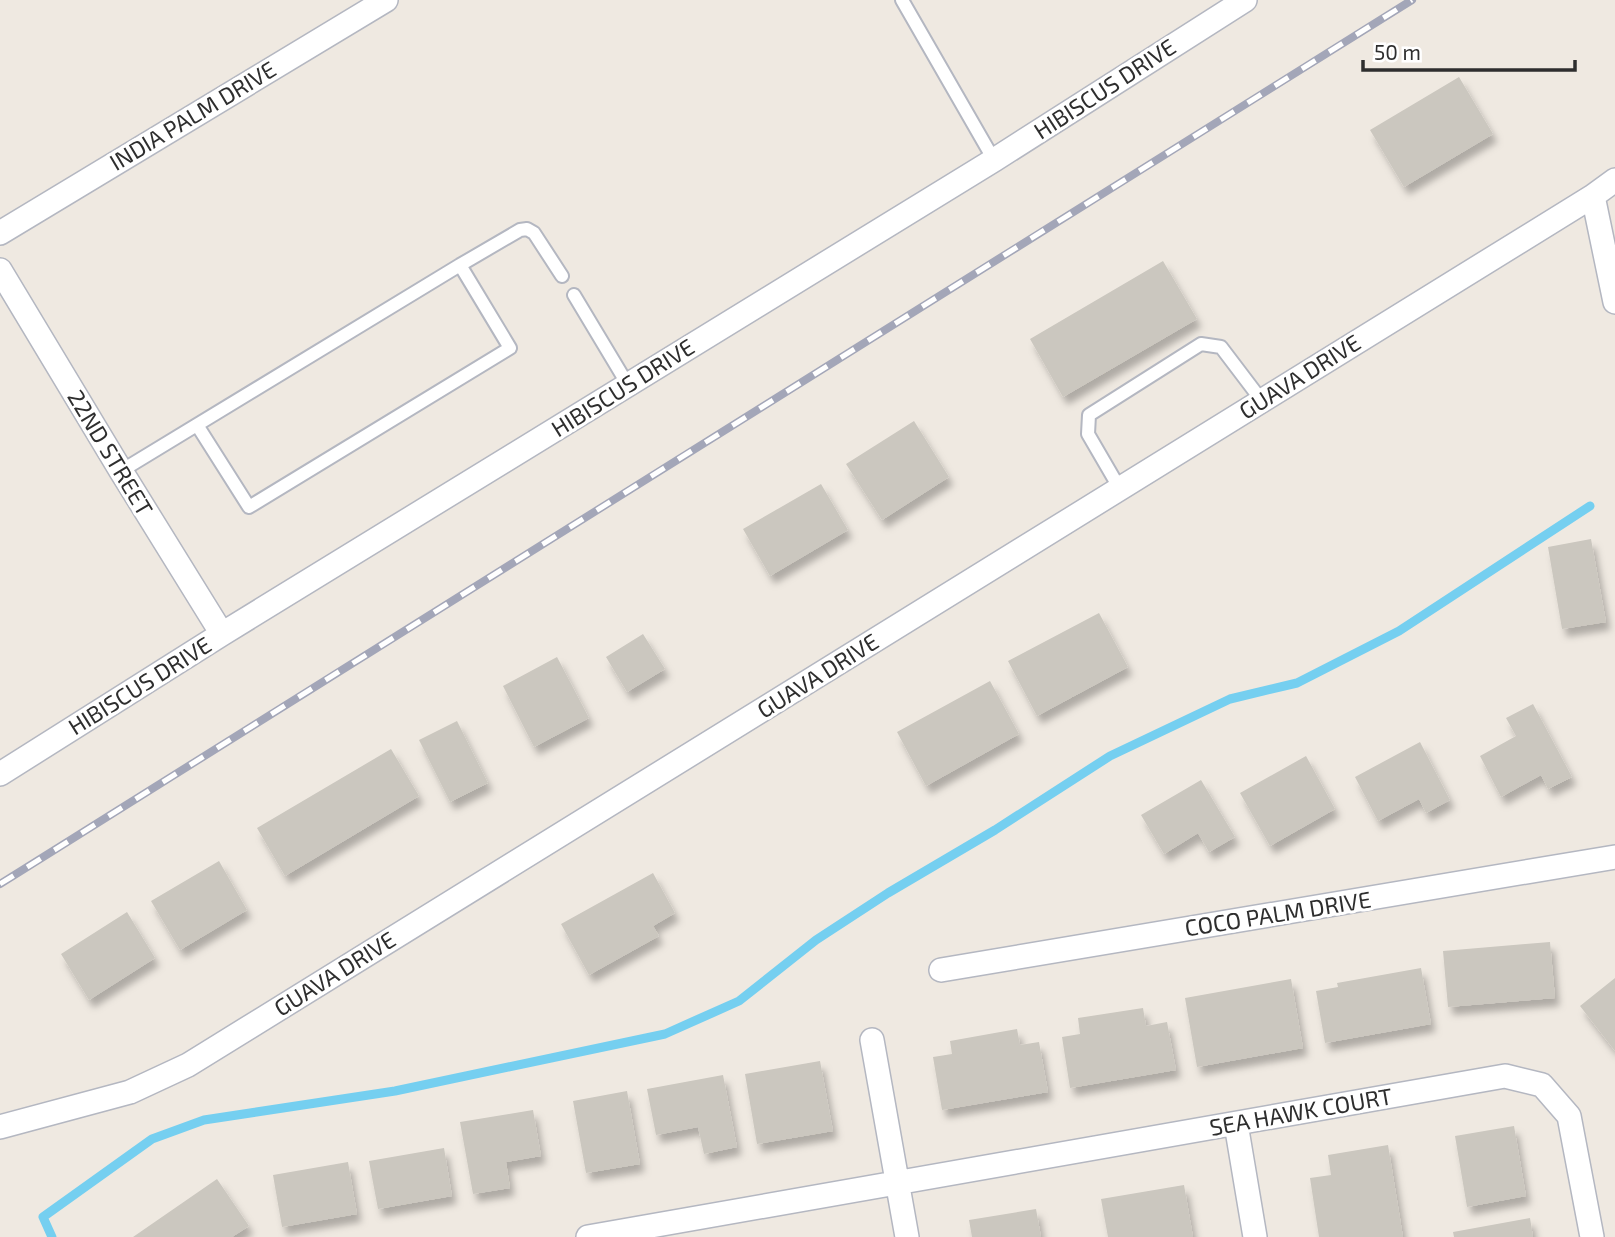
<svg xmlns="http://www.w3.org/2000/svg" width="1615" height="1237" font-family="'Exo 2',sans-serif">
	<defs>
		<filter id="shadow"><feDropShadow dx="4.5" dy="8" stdDeviation="3.5" flood-color="#0004"/></filter>
	</defs>
	<rect width="100%" height="100%" fill="#efe9e1"/>
	<g fill="none" stroke-linecap="round" stroke-linejoin="round">
		<path stroke="#75cff0" stroke-width="9" d="M 52,1237 L 43,1217 L 152,1139 L 204,1120 L 395,1091 L 665,1034 L 739,1001 L 816,940 L 888,893 L 995,830 L 1110,756 L 1230,699 L 1297,683 L 1399,631 L 1590,506"/>
	</g>
	<path fill="#cbc7bf" filter="url(#shadow)" d="M 1459,77 L 1493,134 L 1404,187 L 1370,130 Z
		M 1163,261 L 1197,319 L 1063,397 L 1030,339 Z
		M 914,421 L 949,477 L 882,520 L 846,464 Z
		M 821,484 L 848,530 L 770,576 L 743,529 Z
		M 1591,539 L 1606,622 L 1562,629 L 1548,547 Z
		M 1099,613 L 1128,667 L 1037,716 L 1008,661 Z
		M 643,634 L 665,669 L 627,692 L 606,657 Z
		M 557,657 L 589,718 L 534,747 L 503,686 Z
		M 990,681 L 1019,734 L 926,786 L 897,732 Z
		M 1533,704 L 1572,777 L 1548,789 L 1541,775 L 1501,797 L 1480,756 L 1516,736 L 1506,718 Z
		M 457,721 L 488,783 L 450,802 L 419,740 Z
		M 1420,742 L 1450,800 L 1426,813 L 1419,799 L 1378,821 L 1355,777 Z
		M 391,749 L 419,796 L 285,876 L 257,828 Z
		M 1306,756 L 1335,809 L 1270,846 L 1240,793 Z
		M 1201,780 L 1235,837 L 1209,852 L 1198,833 L 1164,854 L 1141,815 Z
		M 219,861 L 247,910 L 180,950 L 151,901 Z
		M 653,873 L 675,913 L 653,926 L 659,936 L 589,975 L 561,924 Z
		M 127,912 L 155,958 L 89,1000 L 61,954 Z
		M 1550,942 L 1555,998 L 1448,1007 L 1443,951 Z
		M 1421,968 L 1431,1024 L 1325,1043 L 1316,991 L 1338,987 L 1337,983 Z
		M 1615,978 L 1615,1051 L 1580,1006 Z
		M 1291,979 L 1303,1048 L 1197,1067 L 1185,998 Z
		M 1143,1008 L 1146,1026 L 1167,1022 L 1176,1070 L 1070,1088 L 1062,1037 L 1080,1034 L 1078,1018 Z
		M 1017,1029 L 1020,1045 L 1039,1042 L 1048,1092 L 942,1110 L 933,1057 L 952,1054 L 950,1041 Z
		M 820,1061 L 833,1131 L 757,1144 L 745,1074 Z
		M 723,1075 L 737,1147 L 704,1154 L 698,1127 L 656,1135 L 647,1089 Z
		M 627,1091 L 640,1164 L 586,1173 L 573,1101 Z
		M 533,1110 L 541,1156 L 506,1162 L 510,1188 L 473,1194 L 460,1122 Z
		M 1514,1126 L 1526,1196 L 1467,1207 L 1455,1136 Z
		M 1388,1145 L 1403,1237 L 1319,1237 L 1310,1178 L 1331,1175 L 1328,1155 Z
		M 444,1148 L 452,1196 L 378,1209 L 369,1161 Z
		M 348,1162 L 357,1214 L 282,1227 L 273,1175 Z
		M 217,1179 L 249,1226 L 232,1237 L 133,1237 Z
		M 1184,1185 L 1193,1237 L 1108,1237 L 1101,1199 Z
		M 1036,1209 L 1041,1237 L 972,1237 L 969,1220 Z
		M 1530,1218 L 1533,1237 L 1454,1237 L 1453,1232 Z"/>
	<g fill="none" stroke-linecap="round" stroke-linejoin="round">
		<defs>
			<path id="service" d="M 902,0 L 994,160
				M 460,265 L 520,230 L 527,229 L 534,233 L 562,276
				M 574,295 L 628,385
				M 121,471 L 460,265 L 510,348 L 249,507 L 197,425
				M 1120,489 L 1088,434 L 1089,415 L 1201,344 L 1221,347 L 1262,401"/>
			<path id="minor" d="M 1593,196 L 1615,302
				M 0,233 L 386,0
				M 0,270 L 121,471 L 222,634
				M 0,774 L 222,634 L 994,160 L 1245,0
				M 941,970 L 1615,857
				M 872,1040 L 907,1237
				M 1236,1124 L 1255,1237
				M 0,1127 L 130,1092 L 188,1065 L 1593,196 L 1615,180
				M 588,1237 L 1505,1076 L 1542,1085 L 1569,1116 L 1592,1237"/>
		</defs>
		<use href="#service" stroke="#b4b7c1" stroke-width="16"/>
		<use href="#minor" stroke="#b4b7c1" stroke-width="26"/>
		<use href="#service" stroke="#fff" stroke-width="12"/>
		<use href="#minor" stroke="#fff" stroke-width="23"/>
		<defs>
			<path id="rail" d="M 0,884 L 1412,0"/>
		</defs>
		<use href="#rail" stroke="#a3a6b8" stroke-width="8"/>
		<use href="#rail" stroke="#fff" stroke-width="5" stroke-dasharray="16" stroke-linecap="butt"/>
	</g>
	<g text-anchor="middle" stroke-width="6" stroke-linejoin="round" paint-order="stroke">
		<g font-size="23" fill="#2e2e2e" stroke="#fff">
			<text transform="translate(1105 89) rotate(-33)" y="8">HIBISCUS DRIVE</text>
			<text transform="translate(193 116) rotate(-31)" y="8">INDIA PALM DRIVE</text>
			<text transform="translate(1300 377) rotate(-32)" y="8">GUAVA DRIVE</text>
			<text transform="translate(623 388) rotate(-32)" y="8">HIBISCUS DRIVE</text>
			<text transform="translate(110 453) rotate(59)" y="8">22ND STREET</text>
			<text transform="translate(818 676) rotate(-32)" y="8">GUAVA DRIVE</text>
			<text transform="translate(140 686) rotate(-32)" y="8">HIBISCUS DRIVE</text>
			<text transform="translate(1278 914) rotate(-9)" y="8">COCO PALM DRIVE</text>
			<text transform="translate(335 974) rotate(-32)" y="8">GUAVA DRIVE</text>
			<text transform="translate(1301 1112) rotate(-10)" y="8">SEA HAWK COURT</text>
		</g>
	</g>
	<path d="M1363 60v10h212v-10" fill="none" stroke="#2e2e2e" stroke-width="3.5"/>
	<text x="1374" y="60" font-size="21" fill="#2e2e2e" stroke="#ffffff" stroke-width="5" paint-order="stroke">50 m</text>
</svg>
